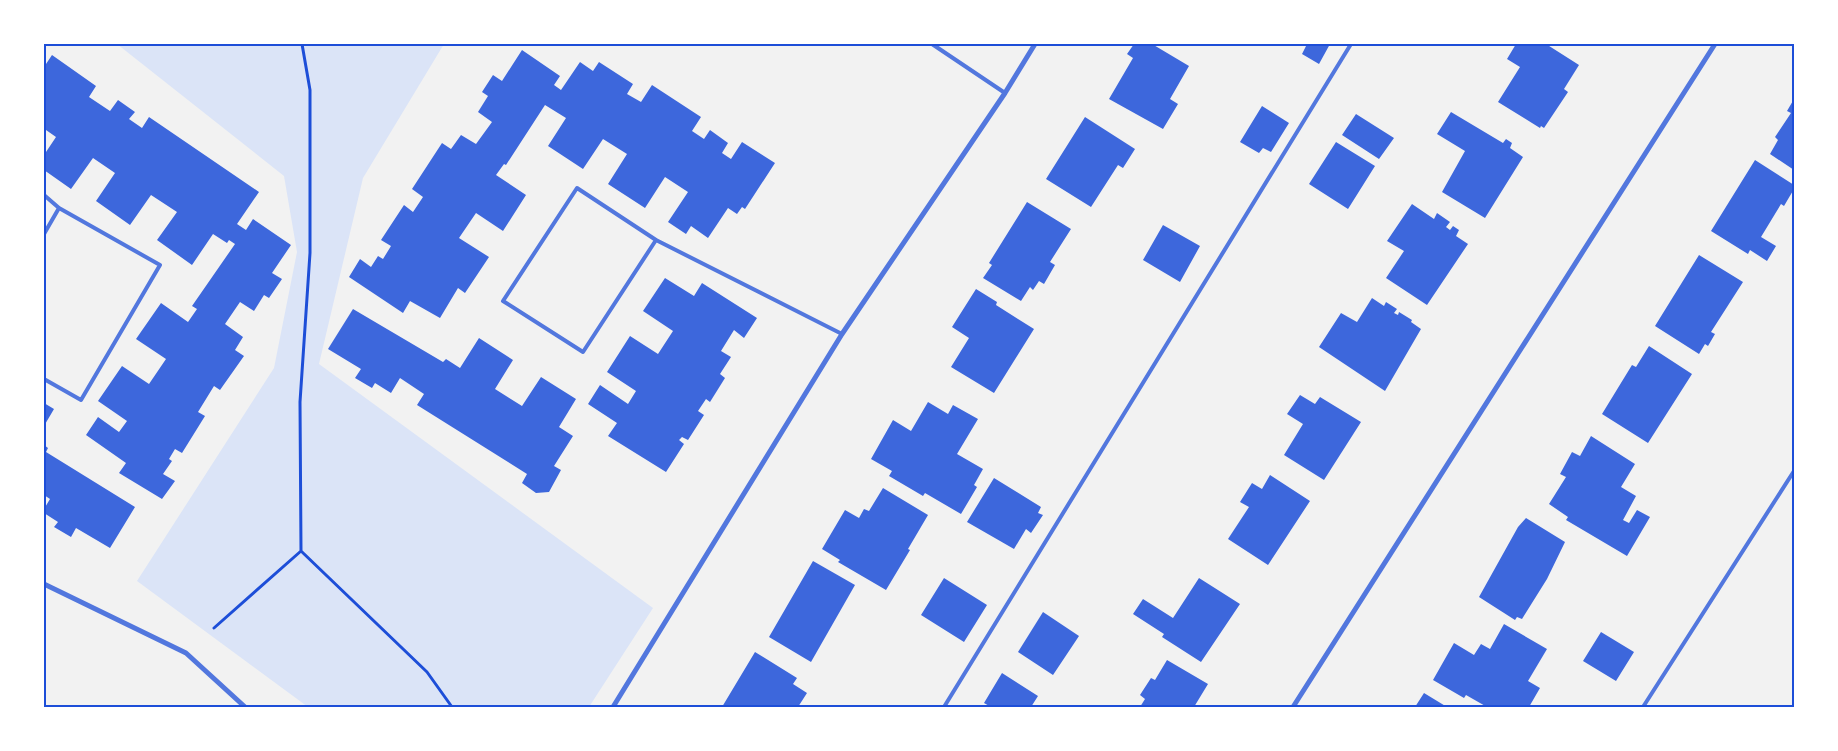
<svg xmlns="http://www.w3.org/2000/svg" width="1838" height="751" font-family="Bitter,serif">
	<rect width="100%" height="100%" fill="#f2f2f2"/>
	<path fill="#dbe4f7" d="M 117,44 L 444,44 L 363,178 L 319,364 L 653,608 L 589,707 L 308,707 L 137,581 L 274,368 L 297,252 L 284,176 Z"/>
	<path fill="#3d67dc" d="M 1134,44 L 1152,44 L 1189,66 L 1170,99 L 1178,104 L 1163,129 L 1109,99 L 1133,58 L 1127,54 Z
		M 1307,44 L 1330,44 L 1319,64 L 1302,54 Z
		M 1516,44 L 1546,44 L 1579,65 L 1564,89 L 1568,92 L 1544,128 L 1541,126 L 1540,128 L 1498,102 L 1520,67 L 1507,59 Z
		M 522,50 L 560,76 L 554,85 L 561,90 L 580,62 L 593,71 L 599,62 L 633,84 L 627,94 L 641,102 L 652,85 L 701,117 L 692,131 L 704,139 L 710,130 L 728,143 L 722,153 L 731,159 L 742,142 L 775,163 L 745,209 L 742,207 L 737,214 L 728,208 L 708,238 L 691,226 L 686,234 L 668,222 L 688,192 L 665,177 L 645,208 L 608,184 L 627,154 L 603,139 L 583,169 L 548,146 L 566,118 L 545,105 L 506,165 L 504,164 L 496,175 L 526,195 L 503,231 L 476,213 L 459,238 L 489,257 L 465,293 L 458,288 L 440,318 L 410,301 L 403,313 L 349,277 L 360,259 L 371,267 L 378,256 L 383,259 L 391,246 L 381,240 L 404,205 L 413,212 L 423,197 L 412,189 L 442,143 L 451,149 L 461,135 L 476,144 L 492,122 L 478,112 L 488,96 L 482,92 L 493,75 L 502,81 Z
		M 52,55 L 96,86 L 89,97 L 110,111 L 118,100 L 135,112 L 129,119 L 142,128 L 149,117 L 259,192 L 237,224 L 246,230 L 253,219 L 291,245 L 272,273 L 282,279 L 269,298 L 264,295 L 254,311 L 240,302 L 225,324 L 243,337 L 235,350 L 244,356 L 220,390 L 214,386 L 198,412 L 205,416 L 182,453 L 175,449 L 169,459 L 172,461 L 163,474 L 175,481 L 162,499 L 119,473 L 126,463 L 86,435 L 98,417 L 119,432 L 127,421 L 98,401 L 122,366 L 149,384 L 166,359 L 136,339 L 161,303 L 188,322 L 197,309 L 192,306 L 235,244 L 229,240 L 227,243 L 213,234 L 192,265 L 157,240 L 177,212 L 151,195 L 130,225 L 96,201 L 115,173 L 93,158 L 71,189 L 44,170 L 44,155 L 56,137 L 46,130 L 44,132 L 44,67 Z
		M 1794,99 L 1794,170 L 1770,154 L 1778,140 L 1775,137 L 1791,113 L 1787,111 Z
		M 1262,106 L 1289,123 L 1271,152 L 1263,148 L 1259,153 L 1240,142 Z
		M 1451,112 L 1503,143 L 1506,139 L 1512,143 L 1510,148 L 1523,157 L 1485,218 L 1442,192 L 1465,151 L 1437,134 Z
		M 1356,114 L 1394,138 L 1379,159 L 1342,135 Z
		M 1085,117 L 1135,149 L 1123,168 L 1118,165 L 1091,207 L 1046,179 Z
		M 1336,142 L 1375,166 L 1348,209 L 1309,184 Z
		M 1755,160 L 1794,185 L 1794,189 L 1784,206 L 1781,204 L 1761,237 L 1776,246 L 1767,261 L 1750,250 L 1748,254 L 1711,231 Z
		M 1027,202 L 1071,229 L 1050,262 L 1055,265 L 1044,284 L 1039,281 L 1033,290 L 1030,287 L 1021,301 L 983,278 L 992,265 L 989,263 Z
		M 1412,204 L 1434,219 L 1437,213 L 1450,222 L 1446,227 L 1450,230 L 1453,226 L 1459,230 L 1456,236 L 1468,244 L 1427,305 L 1386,278 L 1404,251 L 1387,241 Z
		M 1163,225 L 1200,246 L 1180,282 L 1143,260 Z
		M 1699,255 L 1743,282 L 1711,332 L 1715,334 L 1708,346 L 1705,344 L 1699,354 L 1655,326 Z
		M 665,278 L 694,296 L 702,283 L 757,318 L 744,338 L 734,330 L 721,351 L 731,357 L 720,374 L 725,378 L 710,402 L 706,399 L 698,411 L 704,415 L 688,440 L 682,437 L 679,440 L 684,444 L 666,472 L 608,436 L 617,423 L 588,404 L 600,385 L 628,404 L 636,391 L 607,372 L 630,336 L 658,354 L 673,331 L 643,311 Z
		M 976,289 L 997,302 L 996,305 L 1034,329 L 994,393 L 951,367 L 969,338 L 952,327 Z
		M 1372,298 L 1384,306 L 1386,302 L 1397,309 L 1394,313 L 1398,315 L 1399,312 L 1412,320 L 1411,322 L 1421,329 L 1385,391 L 1319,347 L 1341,313 L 1357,322 Z
		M 353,309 L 443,362 L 446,359 L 460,368 L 479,338 L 513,360 L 495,389 L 522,406 L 541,377 L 576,399 L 559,427 L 573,436 L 554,466 L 561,470 L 549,492 L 536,493 L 522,483 L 527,474 L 417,405 L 424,394 L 400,378 L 391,393 L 375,383 L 372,388 L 355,378 L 361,369 L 328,349 Z
		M 1649,346 L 1692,374 L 1648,443 L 1602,414 L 1632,365 L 1636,367 Z
		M 1300,395 L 1315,404 L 1320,397 L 1361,422 L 1324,480 L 1284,455 L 1303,424 L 1287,414 Z
		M 928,402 L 948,414 L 953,405 L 978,419 L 957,454 L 983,469 L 974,485 L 977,487 L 961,514 L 925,493 L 923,496 L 889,476 L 892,471 L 871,459 L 893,420 L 911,431 Z
		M 44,403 L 54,409 L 44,426 Z
		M 1591,436 L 1635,464 L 1621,487 L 1636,496 L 1623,520 L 1629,523 L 1637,510 L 1650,517 L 1627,556 L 1566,520 L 1568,517 L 1549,504 L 1566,477 L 1560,474 L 1572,452 L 1580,456 Z
		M 44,445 L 48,448 L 46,452 L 135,507 L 110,548 L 76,528 L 71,537 L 54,527 L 58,522 L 44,513 L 44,509 L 50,499 L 44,495 Z
		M 1270,475 L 1310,501 L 1268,565 L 1228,539 L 1249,507 L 1240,502 L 1252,483 L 1262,489 Z
		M 994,478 L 1041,507 L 1038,513 L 1043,515 L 1031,533 L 1026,529 L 1014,549 L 967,522 Z
		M 883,488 L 928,515 L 908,549 L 910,550 L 886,590 L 838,562 L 840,560 L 822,549 L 845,510 L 859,518 L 864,509 L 869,511 Z
		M 1526,518 L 1565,542 L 1547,579 L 1522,619 L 1517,617 L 1515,620 L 1479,597 L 1518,527 Z
		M 813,561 L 855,585 L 811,662 L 769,637 Z
		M 944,578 L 987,605 L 964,642 L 921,615 Z
		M 1199,578 L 1240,604 L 1201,662 L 1162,637 L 1164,634 L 1133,614 L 1143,599 L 1173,618 Z
		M 1043,612 L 1079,636 L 1053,675 L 1018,652 Z
		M 1504,624 L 1547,649 L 1528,681 L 1540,688 L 1529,707 L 1487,707 L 1466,695 L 1464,698 L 1433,680 L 1454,643 L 1474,655 L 1481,644 L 1490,649 Z
		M 1601,632 L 1634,652 L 1616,681 L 1583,661 Z
		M 755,652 L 797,678 L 793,684 L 807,693 L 798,707 L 785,707 L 781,705 L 779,707 L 722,707 Z
		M 1167,660 L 1208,684 L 1194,707 L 1140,707 L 1145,699 L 1140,695 L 1151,678 L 1155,680 Z
		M 1002,673 L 1038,696 L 1031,707 L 991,707 L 984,703 Z
		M 1424,693 L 1447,707 L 1415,707 Z"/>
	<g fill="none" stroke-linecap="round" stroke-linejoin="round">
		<path stroke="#1d4ed8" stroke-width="3" d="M 302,44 L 310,90 L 310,253 L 300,402 L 301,551 L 427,672 L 452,707
			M 214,628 L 301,551"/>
		<path stroke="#5277de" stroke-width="4" d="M 932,44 L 1005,93
			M 577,188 L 656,240 L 583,352 L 503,301 Z
			M 44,195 L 59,208
			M 44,234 L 59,208 L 160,265 L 81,400 L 44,379
			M 656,240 L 842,334
			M 944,707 L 1351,44
			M 1643,707 L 1794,471"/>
		<path stroke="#5277de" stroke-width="5" d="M 44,584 L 186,653 L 245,707
			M 613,707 L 842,334 L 1005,93 L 1035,44
			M 1293,707 L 1715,44"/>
	</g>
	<rect width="1838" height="751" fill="none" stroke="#ffffff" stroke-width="90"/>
	<rect x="45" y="45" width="1748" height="661" fill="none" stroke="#1d4ed8" stroke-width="2"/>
</svg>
